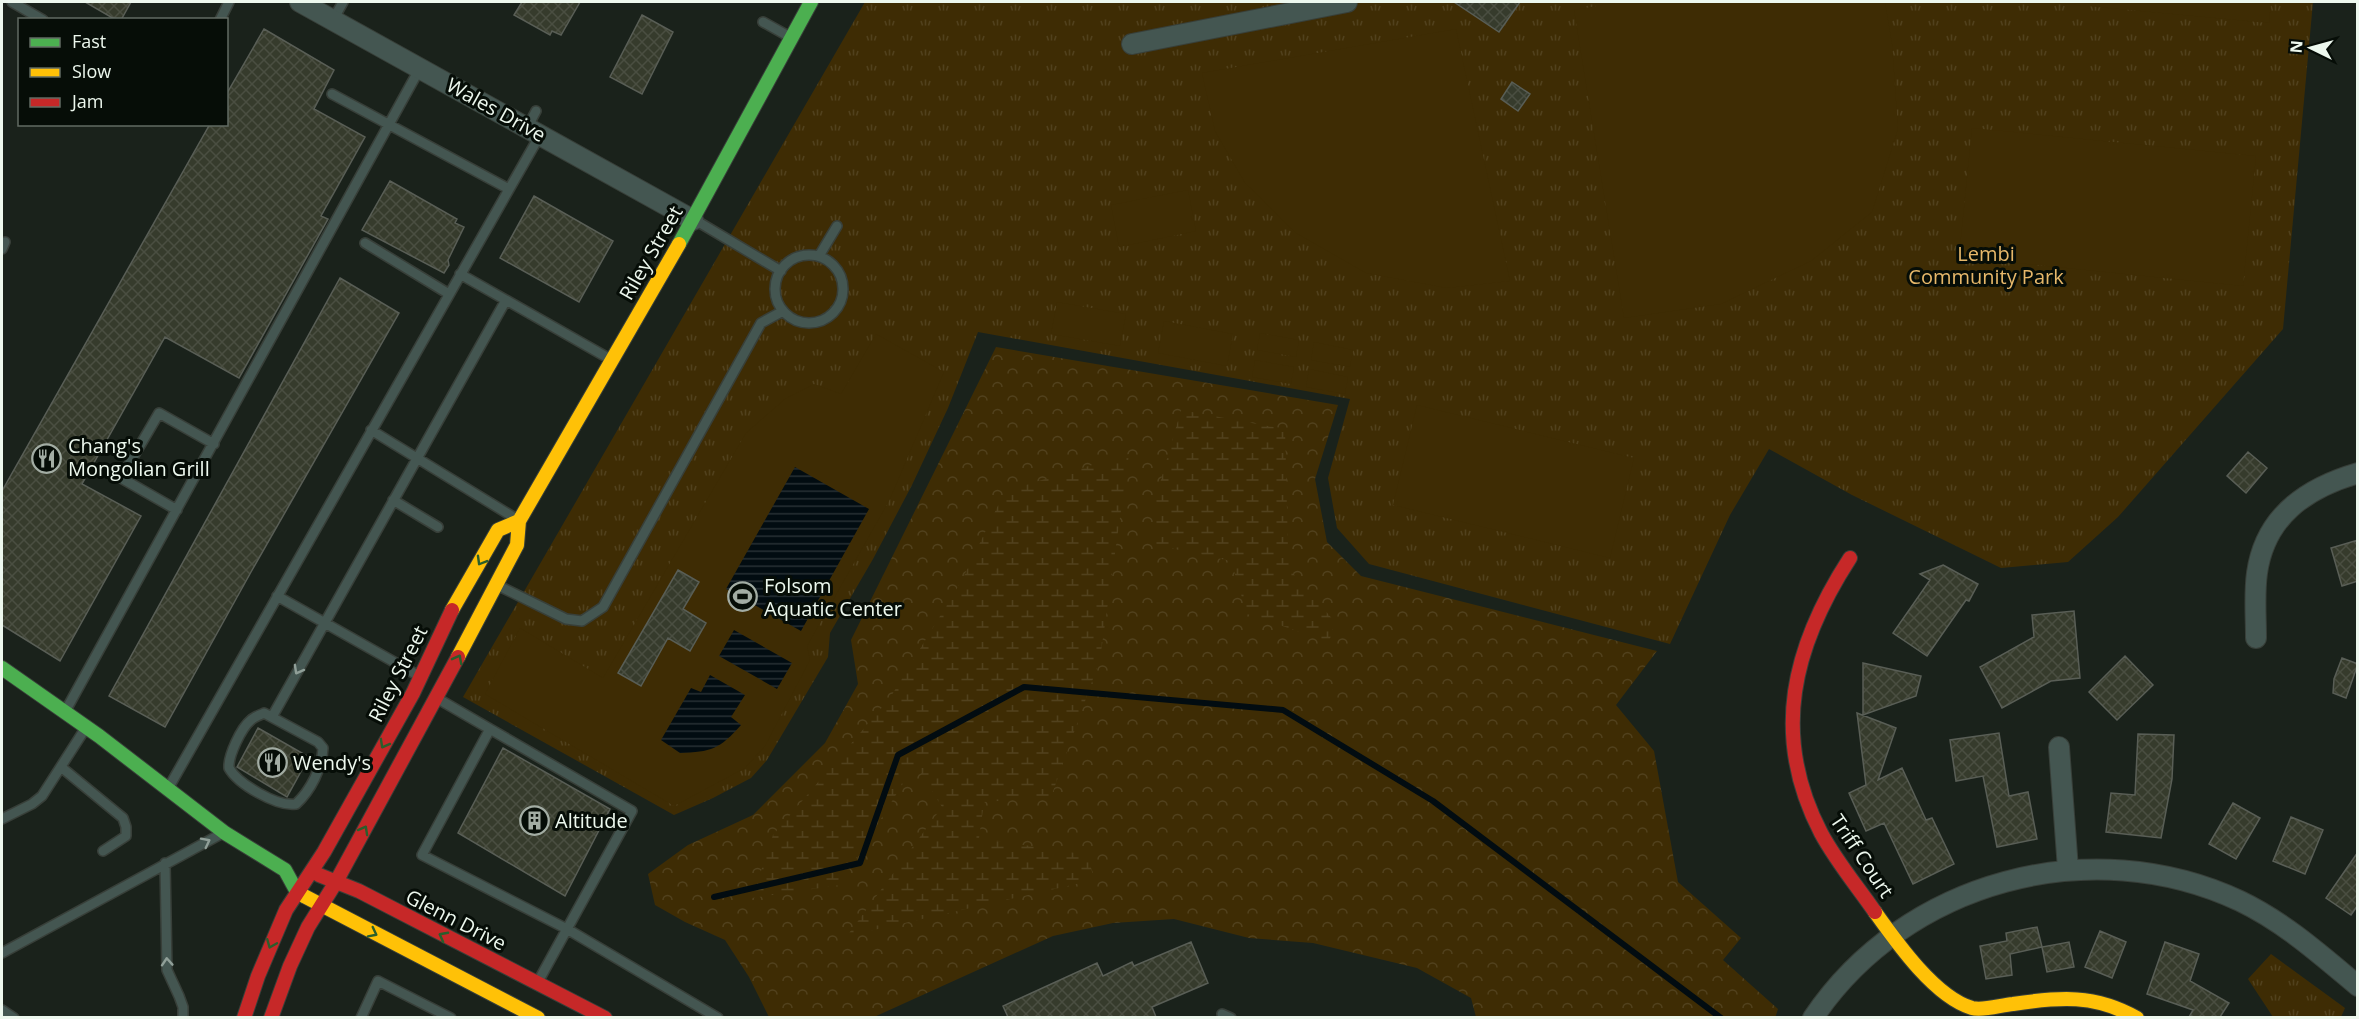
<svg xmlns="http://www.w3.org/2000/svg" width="2359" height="1019" font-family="'Open Sans',sans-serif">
	<defs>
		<pattern id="grass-tufts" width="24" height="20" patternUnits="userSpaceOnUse" patternTransform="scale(1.5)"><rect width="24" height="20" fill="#3e2c04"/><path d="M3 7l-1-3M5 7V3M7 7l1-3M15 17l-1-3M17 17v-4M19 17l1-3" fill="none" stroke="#51411d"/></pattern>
		<pattern id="forest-crowns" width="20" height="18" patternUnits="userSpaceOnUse" patternTransform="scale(1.5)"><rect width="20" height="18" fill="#3e2c04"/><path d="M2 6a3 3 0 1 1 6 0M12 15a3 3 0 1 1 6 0" fill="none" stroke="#51411d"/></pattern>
		<pattern id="wetland-marsh" width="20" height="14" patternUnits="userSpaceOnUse" patternTransform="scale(1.5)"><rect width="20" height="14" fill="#3e2c04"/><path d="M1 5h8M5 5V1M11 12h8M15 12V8" fill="none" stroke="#51411d"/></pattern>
		<pattern id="water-rules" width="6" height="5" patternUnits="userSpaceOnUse" patternTransform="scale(1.5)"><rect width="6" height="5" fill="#020c11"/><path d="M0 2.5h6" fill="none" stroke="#273034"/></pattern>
		<pattern id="building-cross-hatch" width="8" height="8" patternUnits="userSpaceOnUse" patternTransform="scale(1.5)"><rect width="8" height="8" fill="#363b2c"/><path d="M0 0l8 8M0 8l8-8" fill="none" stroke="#4a4e41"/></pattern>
	</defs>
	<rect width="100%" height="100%" fill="#1a221b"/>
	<path fill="url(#grass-tufts)" d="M 865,2 L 2313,2 L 2283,329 L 2118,517 L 2068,562 L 2001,568 L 1852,495 L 1769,449 L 1730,515 L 1670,644 L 1369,564 L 1337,528 L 1328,478 L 1350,399 L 978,332 L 948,408 L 912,485 L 873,559 L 830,633 L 828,657 L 767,760 L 751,778 L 713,798 L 674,815 L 463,697 Z
		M 2271,954 L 2345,1008 L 2341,1017 L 2273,1017 L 2248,979 Z"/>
	<path fill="url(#forest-crowns)" d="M 996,347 L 1338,405 L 1315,479 L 1327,542 L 1361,576 L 1657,651 L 1616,705 L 1654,751 L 1678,882 L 1741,938 L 1723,960 L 1778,1009 L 1775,1018 L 1476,1017 L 1471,998 L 1417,968 L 1313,943 L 1249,938 L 1174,919 L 1113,923 L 1053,936 L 874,1017 L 769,1017 L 749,977 L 725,940 L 685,922 L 655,905 L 648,874 L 688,845 L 753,815 L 825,743 L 858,684 L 851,640 Z"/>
	<path fill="url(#wetland-marsh)" d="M 1181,410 L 1285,429 L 1288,550 L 1291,571 L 1335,622 L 1329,642 L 1247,614 L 1231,561 L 1156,545 L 1156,497 Z
		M 1129,454 L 1100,659 L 1051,797 L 984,802 L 979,838 L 1088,855 L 1094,880 L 847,936 L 942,807 L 915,764 L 840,885 L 752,898 L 773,835 L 890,698 L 962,580 L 1005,491 Z"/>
	<path fill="#3e2c04" d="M 1620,2 L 1885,2 L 1892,44 L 1898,129 L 1872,212 L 1811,261 L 1721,304 L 1624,318 L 1574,10 Z
		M 2044,2 L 2271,2 L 2269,23 Z
		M 1456,29 L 1510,281 L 1447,288 L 1366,273 L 1296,233 L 1245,183 L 1215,131 L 1202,73 Z
		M 1972,128 L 2256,156 L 2243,286 L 1959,257 Z
		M 1188,190 L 1196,231 L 1119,247 L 1111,205 Z
		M 1057,302 L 1126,314 L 1120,346 L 1051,334 Z
		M 1164,321 L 1233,334 L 1227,366 L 1158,353 Z
		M 1260,333 L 1299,340 L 1296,357 L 1257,350 Z
		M 876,334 L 944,372 L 889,501 L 807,646 L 810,660 L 765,746 L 745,768 L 674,806 L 485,694 L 520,628 L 603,678 L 746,433 L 785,399 L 814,384 L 841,394 Z
		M 1314,342 L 1353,350 L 1350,367 L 1311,360 Z
		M 1255,360 L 1294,367 L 1291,384 L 1252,377 Z
		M 1309,369 L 1348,377 L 1345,394 L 1306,387 Z
		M 1417,405 L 1634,458 L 1610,558 L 1393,505 Z"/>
	<path fill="url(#water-rules)" d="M 795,467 L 869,509 L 801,631 L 726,589 Z
		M 734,630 L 792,663 L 777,689 L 719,656 Z
		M 710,675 L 745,695 L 731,717 L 741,725 C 720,749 711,752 680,753 L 661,740 L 691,688 L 701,692 Z"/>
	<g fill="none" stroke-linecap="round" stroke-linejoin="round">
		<path stroke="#020c11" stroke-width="6" d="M 714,897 L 860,863 L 898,755 L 1024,687 L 1283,710 L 1433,801 L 1721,1018"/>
	</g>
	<path fill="url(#building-cross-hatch)" stroke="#595e56" stroke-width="1.5" d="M 85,2 L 131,2 L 121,20 L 116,20 Z
		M 522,2 L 580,2 L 561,35 L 552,31 L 550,35 L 514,15 Z
		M 1454,2 L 1520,2 L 1499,32 Z
		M 642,15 L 673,32 L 642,94 L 610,77 Z
		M 264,29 L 334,70 L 314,109 L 365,137 L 321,216 L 328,219 L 239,378 L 165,337 L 82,484 L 141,516 L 60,661 L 2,625 L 2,491 L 210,124 L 226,124 L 226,95 Z
		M 1512,82 L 1530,94 L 1518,111 L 1501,99 Z
		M 390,181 L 457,219 L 455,223 L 464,227 L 448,260 L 449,265 L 444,273 L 362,230 Z
		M 534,196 L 613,241 L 579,302 L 500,258 Z
		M 340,278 L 399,313 L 251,572 L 165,727 L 109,696 Z
		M 2248,452 L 2267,468 L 2246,493 L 2227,476 Z
		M 2358,540 L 2358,581 L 2342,586 L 2331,548 Z
		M 1943,565 L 1978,584 L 1969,601 L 1966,600 L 1927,656 L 1893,633 L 1930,580 L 1920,574 Z
		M 678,570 L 699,582 L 683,609 L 706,623 L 690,651 L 668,638 L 641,686 L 618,673 Z
		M 2074,611 L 2080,678 L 2051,681 L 2002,708 L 1980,667 L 2034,637 L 2032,615 Z
		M 2125,656 L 2153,685 L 2117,720 L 2089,692 Z
		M 2342,658 L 2358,664 L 2346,698 L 2333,693 L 2334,679 Z
		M 1863,663 L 1921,676 L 1916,696 L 1863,715 Z
		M 1857,713 L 1896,728 L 1878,780 L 1902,768 L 1926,820 L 1932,818 L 1954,864 L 1913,884 L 1884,823 L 1866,831 L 1849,793 L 1866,785 Z
		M 258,728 L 309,757 L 287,797 L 237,767 Z
		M 1999,733 L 2009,796 L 2028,792 L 2037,839 L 1997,847 L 1983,776 L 1956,781 L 1950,740 Z
		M 2138,734 L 2174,735 L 2172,779 L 2161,838 L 2106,832 L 2111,793 L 2135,795 Z
		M 503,748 L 610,809 L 565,896 L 458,833 Z
		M 2233,803 L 2260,818 L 2236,859 L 2209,844 Z
		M 2291,817 L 2323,830 L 2305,874 L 2273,861 Z
		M 2358,852 L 2358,905 L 2351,915 L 2326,898 Z
		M 2037,927 L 2042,947 L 2010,954 L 2012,975 L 1986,979 L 1980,946 L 2007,941 L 2006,933 Z
		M 2100,931 L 2126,942 L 2112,978 L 2085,967 Z
		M 1191,942 L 1208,983 L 1152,1007 L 1156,1017 L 1008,1017 L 1003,1006 L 1097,963 L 1103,976 L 1132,962 L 1134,966 Z
		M 2069,942 L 2074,967 L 2047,972 L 2042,947 Z
		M 2165,942 L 2199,954 L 2190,981 L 2229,1003 L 2220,1017 L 2189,1017 L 2193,1010 L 2147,994 Z"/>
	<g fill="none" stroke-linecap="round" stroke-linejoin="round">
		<defs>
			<path id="lane" d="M 12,2 L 43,20
				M 220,20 L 229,2
				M 333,20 L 343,2
				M 763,22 L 790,37
				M 332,94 L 509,189
				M 527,128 L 536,111
				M 695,220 L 781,271
				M 365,243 L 449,294
				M 2,249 L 5,242
				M775 289a34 34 0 1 1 68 0a34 34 0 1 1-68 0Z
				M 819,256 L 837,226
				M 460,274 L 610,359
				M 371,430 L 515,518
				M 393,500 L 438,527
				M 177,510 L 121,478 L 159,413 L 214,444
				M 497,585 L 566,619 L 582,621 L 603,607 L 761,323 L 783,311
				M 277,596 L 419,676
				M 440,700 L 490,729
				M 66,710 L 420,68
				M 264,713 L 318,742 L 323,748 C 322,768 311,790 296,804 C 277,807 238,784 229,768 C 228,756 241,728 251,720 C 254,717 260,715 264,713 Z
				M 272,717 L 506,300
				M 490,729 L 632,811 L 567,929 L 422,855 Z
				M 61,767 L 123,818 L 126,827 L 126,836 L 103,851
				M 169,787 L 540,135
				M 2,819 L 32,804 L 42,796 L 85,729
				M 165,863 L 167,970 L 179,996 L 183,1007 L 183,1018
				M 2,953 L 221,834
				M 539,980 L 567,929 L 718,1018
				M 2,1010 L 14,1018
				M 1222,1014 L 1231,1018
				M 361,1018 L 378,981 L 451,1018"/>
			<path id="street" d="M 300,2 L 693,220
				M 1132,44 L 1347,2
				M 2256,638 C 2256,616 2254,594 2257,573 C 2265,516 2306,488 2358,473
				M 2059,747 L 2068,869
				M 1813,1018 C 1905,881 2091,831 2240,901 C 2284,922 2321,955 2358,986"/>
			<path id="fast" d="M 679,244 L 811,2
				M 2,668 L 99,736 L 225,833 L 285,870 L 297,892 L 304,896"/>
			<path id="slow" d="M 452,610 L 498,530 L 519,521
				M 458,657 L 517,545 L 519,521 L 679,244
				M 304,896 L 538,1018
				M 1875,912 C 1897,943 1935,997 1972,1008 C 1983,1011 2001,1005 2013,1004 C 2059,997 2095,994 2137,1018"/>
			<path id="jam" d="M 1850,558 C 1793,646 1770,735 1821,833 C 1836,861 1857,886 1875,912
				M 319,875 L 359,891 L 605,1018
				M 244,1018 L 258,976 L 286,910 L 324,852 L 413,693 L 452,610
				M 271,1018 L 290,966 L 308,927 L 336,882 L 458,657"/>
		</defs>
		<use href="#lane" stroke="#383f39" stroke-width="12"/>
		<use href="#street" stroke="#383f39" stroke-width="22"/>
		<use href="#fast" stroke="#383f39" stroke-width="16"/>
		<use href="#slow" stroke="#383f39" stroke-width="16"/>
		<use href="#jam" stroke="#383f39" stroke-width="16"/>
		<use href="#lane" stroke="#445651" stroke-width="9"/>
		<use href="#street" stroke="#445651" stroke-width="20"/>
		<use href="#fast" stroke="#4caf50" stroke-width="14"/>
		<use href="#slow" stroke="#ffc107" stroke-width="14"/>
		<use href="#jam" stroke="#c62828" stroke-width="14"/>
	</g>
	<defs><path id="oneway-chevron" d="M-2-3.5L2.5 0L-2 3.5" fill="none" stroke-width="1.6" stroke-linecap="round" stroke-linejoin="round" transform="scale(1.5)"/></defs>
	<g stroke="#295e2c">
		<use href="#oneway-chevron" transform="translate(481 561) rotate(120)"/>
		<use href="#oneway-chevron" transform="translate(458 659) rotate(-62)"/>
		<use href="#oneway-chevron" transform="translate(384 744) rotate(119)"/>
		<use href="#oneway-chevron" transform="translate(364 830) rotate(-61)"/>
		<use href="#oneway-chevron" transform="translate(373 933) rotate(27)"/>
		<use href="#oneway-chevron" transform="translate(443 936) rotate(-152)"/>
		<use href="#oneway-chevron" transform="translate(271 944) rotate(112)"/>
	</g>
	<g stroke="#909f98">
		<use href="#oneway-chevron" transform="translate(298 670) rotate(119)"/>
		<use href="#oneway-chevron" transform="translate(206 842) rotate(-27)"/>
		<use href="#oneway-chevron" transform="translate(167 962) rotate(-94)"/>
	</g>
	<defs>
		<symbol id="restaurant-ring" viewBox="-11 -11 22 22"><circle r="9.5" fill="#060d07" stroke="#a3ada4" stroke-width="1.5"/><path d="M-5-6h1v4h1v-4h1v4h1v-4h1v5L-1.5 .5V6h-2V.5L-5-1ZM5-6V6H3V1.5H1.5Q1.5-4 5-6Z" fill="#a3ada4"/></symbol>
		<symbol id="stadium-ring" viewBox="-11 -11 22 22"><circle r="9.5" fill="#060d07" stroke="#a3ada4" stroke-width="1.5"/><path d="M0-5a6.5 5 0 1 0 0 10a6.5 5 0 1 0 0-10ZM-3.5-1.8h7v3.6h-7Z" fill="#a3ada4"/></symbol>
		<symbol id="building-ring" viewBox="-11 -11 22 22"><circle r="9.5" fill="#060d07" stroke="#a3ada4" stroke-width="1.5"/><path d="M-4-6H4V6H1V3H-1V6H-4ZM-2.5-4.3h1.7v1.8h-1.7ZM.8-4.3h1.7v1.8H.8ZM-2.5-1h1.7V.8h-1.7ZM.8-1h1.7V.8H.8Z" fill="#a3ada4"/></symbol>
	</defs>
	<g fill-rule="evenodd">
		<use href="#restaurant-ring" x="30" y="442" width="33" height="33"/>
		<use href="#stadium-ring" x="726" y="580" width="33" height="33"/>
		<use href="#restaurant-ring" x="256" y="746" width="33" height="33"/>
		<use href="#building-ring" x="518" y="804" width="33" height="33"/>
	</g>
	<g text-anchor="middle" stroke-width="6" stroke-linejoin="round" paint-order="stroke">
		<g font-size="20" fill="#edf8ee" stroke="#060d07">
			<text transform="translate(496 110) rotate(29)" y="7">Wales Drive</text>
			<text transform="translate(651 253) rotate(-60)" y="7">Riley Street</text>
			<text transform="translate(398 674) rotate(-63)" y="7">Riley Street</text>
			<text transform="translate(1862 856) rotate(56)" y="7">Triff Court</text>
			<text transform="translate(456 920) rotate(27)" y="7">Glenn Drive</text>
		</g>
		<g font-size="20" fill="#e7b86a" stroke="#060d07">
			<text x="1986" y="261">Lembi<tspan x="1986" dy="23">Community Park</tspan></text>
		</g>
		<g font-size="20" fill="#edf8ee" stroke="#060d07" text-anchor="start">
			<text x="68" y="453">Chang's<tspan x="68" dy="23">Mongolian Grill</tspan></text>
			<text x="764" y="593">Folsom<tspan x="764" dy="23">Aquatic Center</tspan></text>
			<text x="293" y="770">Wendy's</text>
			<text x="555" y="828">Altitude</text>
		</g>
	</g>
	<rect width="2359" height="1019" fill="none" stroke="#edf8ee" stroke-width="6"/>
	<rect x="18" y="18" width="210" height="108" fill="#060d07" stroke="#626b63" stroke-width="1.5"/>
	<rect x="30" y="38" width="30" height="9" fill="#4caf50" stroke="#626b63" stroke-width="1.5"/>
	<text x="72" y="48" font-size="18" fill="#edf8ee">Fast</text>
	<rect x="30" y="68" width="30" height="9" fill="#ffc107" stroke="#626b63" stroke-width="1.5"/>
	<text x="72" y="78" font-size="18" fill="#edf8ee">Slow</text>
	<rect x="30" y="98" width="30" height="9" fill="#c62828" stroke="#626b63" stroke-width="1.5"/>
	<text x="72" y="108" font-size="18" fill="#edf8ee">Jam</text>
	<g transform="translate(2311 48) rotate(275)" stroke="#060d07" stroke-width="4.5" paint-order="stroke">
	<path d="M0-4.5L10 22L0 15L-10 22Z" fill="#edf8ee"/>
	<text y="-9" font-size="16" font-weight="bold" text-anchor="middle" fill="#edf8ee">N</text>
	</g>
</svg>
